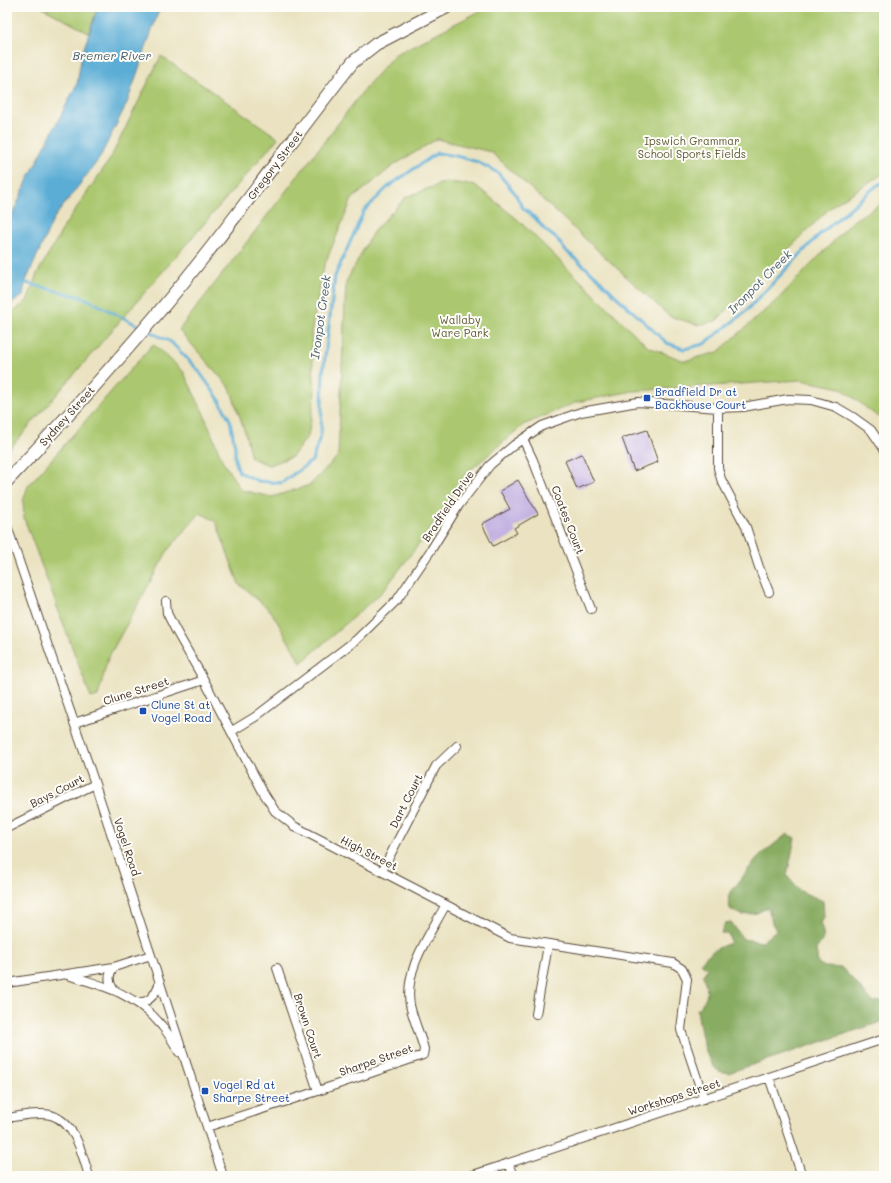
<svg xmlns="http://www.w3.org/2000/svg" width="891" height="1183" font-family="Mali,sans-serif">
	<rect width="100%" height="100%" fill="#fdfcf7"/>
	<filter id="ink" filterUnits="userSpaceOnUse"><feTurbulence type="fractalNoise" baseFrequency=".025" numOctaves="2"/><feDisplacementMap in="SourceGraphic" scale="8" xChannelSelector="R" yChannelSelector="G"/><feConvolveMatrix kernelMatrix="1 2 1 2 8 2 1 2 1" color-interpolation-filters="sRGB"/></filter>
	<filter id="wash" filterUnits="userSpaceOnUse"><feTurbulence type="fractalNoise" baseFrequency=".012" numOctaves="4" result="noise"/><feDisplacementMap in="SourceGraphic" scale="16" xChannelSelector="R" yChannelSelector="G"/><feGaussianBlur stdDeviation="0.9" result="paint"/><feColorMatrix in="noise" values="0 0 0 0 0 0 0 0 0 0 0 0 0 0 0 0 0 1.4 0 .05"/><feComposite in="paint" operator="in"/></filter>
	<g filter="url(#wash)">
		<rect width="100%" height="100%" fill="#eae2c0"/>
		<path fill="#abc86f" stroke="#737946" d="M 41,7 L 98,7 L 89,33 Z
			M 488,7 L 884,7 L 884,173 L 833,205 L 716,321 L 698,325 L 669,316 L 491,152 L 437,139 L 394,165 L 352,199 L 324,266 L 311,333 L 315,396 L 308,436 L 292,457 L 269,465 L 251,458 L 245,432 L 230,388 L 179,330 L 367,86 L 394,55 Z
			M 161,56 L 278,138 L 7,452 L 7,317 L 27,301 L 37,274 L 65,225 L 110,159 Z
			M 446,182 L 475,185 L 517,219 L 648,347 L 685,361 L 718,352 L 779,298 L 854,220 L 884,202 L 884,410 L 878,417 L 841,388 L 801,380 L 633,391 L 577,402 L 523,425 L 467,473 L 428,532 L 383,591 L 301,663 L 271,611 L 239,584 L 216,522 L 212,519 L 200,513 L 168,550 L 108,658 L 98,696 L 91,698 L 24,518 L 23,501 L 28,486 L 153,344 L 183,371 L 203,412 L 223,462 L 241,490 L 272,497 L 310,485 L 338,456 L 346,282 L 373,232 L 406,197 Z"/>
		<path fill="#88ac62" stroke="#626b40" d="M 787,834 L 795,838 L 787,876 L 800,891 L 823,901 L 824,917 L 820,923 C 825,936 825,938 816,949 L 818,963 L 825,967 L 842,968 C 853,979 862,991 873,1002 L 884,1001 L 884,1021 L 728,1073 C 726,1072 721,1072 719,1071 C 704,1063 700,1026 697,1010 C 710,994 708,994 703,975 L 707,969 L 701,963 C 709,951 718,948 730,943 L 729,935 L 721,933 L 725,923 L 731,922 L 743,939 L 762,942 L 776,930 L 772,923 L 768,907 L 757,913 L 742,915 L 730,909 L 728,896 L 757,858 Z"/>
		<path fill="#5badd6" stroke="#4b6c7a" d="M 98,7 L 160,7 L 127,103 L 99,159 L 54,218 L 25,283 L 23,296 L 7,306 L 7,226 L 29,177 L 77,84 L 82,54 Z"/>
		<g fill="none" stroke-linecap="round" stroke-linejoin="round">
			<path stroke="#5badd6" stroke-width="3" d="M 22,282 L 85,298 L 141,327
				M 148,331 L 171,342 L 198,370 L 218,398 L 230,420 L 235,447 L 235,460 L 239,472 L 258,481 L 281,483 L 312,461 L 321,434 L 323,373 L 335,276 L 364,211 L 389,186 L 437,153 L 456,156 L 478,162 L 498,173 L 514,192 L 523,208 L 535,218 L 545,230 L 557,239 L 565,250 L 598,278 L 618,298 L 667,343 L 684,349 L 704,344 L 745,312 L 819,235 L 876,186 L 884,182"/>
		</g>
		<g id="blocks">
			<path fill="#c3b1e2" d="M 647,430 L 658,462 L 634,471 L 622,438 Z
				M 582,454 L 594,482 L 577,489 L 565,461 Z
				M 518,480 L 538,514 L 514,528 L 517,533 L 493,546 L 482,524 L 510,509 L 500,491 Z"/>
		</g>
	</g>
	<g filter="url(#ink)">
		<use href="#blocks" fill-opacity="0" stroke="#554636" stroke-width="1"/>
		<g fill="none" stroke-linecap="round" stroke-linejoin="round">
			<defs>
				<path id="street" d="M 718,408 L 718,468 L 721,479 L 746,527 L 759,567 L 769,592
					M 523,439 L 533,460 L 591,609
					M 7,526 L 95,784 L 223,1176
					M 166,601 L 167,613 L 175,629 L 204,680 L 263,792 L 275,811 L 294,826 L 510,938 L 673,963 L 682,969 L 687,979 L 681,1030 L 704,1099
					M 74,723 L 204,680
					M 232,731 L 255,717 L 356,640 L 397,600 L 431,550 L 459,505 L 490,465 L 514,445 L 542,426 L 581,412 L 638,402 L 718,408 L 743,407 L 788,399 L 811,400 L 836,407 L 853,417 L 871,430 L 884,449
					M 7,828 L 95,784
					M 382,871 L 436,766 L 457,746
					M 277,968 L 318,1091
					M 67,975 C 105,986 136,994 162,1026 C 169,1034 174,1043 179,1052
					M 7,983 L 114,967 L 151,955
					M 113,989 C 108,981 108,974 114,967
					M 137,1002 C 150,1004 156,993 160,982
					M 536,1014 L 548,945
					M 769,1077 L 802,1176
					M 7,1118 C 21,1116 37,1112 51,1115 C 76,1123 82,1154 89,1176
					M 207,1127 L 318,1091 L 423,1055 L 424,1049 C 420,1034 413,1019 410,1005 C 404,969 429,936 445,906
					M 508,1163 L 513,1176
					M 470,1176 L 884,1039"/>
				<path id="secondary" d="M 7,481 C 76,408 144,333 206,254 C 256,191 303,125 353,62 L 376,44 L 447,7"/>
			</defs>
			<use href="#street" stroke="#554636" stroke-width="10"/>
			<use href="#secondary" stroke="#554636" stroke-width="14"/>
			<use href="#street" stroke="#fff" stroke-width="8"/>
			<use href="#secondary" stroke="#fff" stroke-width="12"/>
		</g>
	</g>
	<g fill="#1a4fb4" stroke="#fdfcf7" stroke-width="1.5">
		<rect x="643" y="394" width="8" height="8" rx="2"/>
		<rect x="139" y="707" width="8" height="8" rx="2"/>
		<rect x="201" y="1087" width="8" height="8" rx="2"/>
	</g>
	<g text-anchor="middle" stroke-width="4" stroke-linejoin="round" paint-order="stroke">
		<g font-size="11" fill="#5d5936" stroke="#fdfcf7">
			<text x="692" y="145">Ipswich Grammar<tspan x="692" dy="13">School Sports Fields</tspan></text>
			<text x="460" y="324">Wallaby<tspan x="460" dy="13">Ware Park</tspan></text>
		</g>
		<g font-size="11" fill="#3b2a1e" stroke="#fdfcf7">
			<text transform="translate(275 165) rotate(-53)" y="4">Gregory Street</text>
			<text transform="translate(67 416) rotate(-48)" y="4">Sydney Street</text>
			<text transform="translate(448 506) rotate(-56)" y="4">Bradfield Drive</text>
			<text transform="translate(568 520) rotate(69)" y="4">Coates Court</text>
			<text transform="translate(136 691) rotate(-18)" y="4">Clune Street</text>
			<text transform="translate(57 791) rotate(-27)" y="4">Bays Court</text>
			<text transform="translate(406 801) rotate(-63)" y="4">Dart Court</text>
			<text transform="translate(127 847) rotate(72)" y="4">Vogel Road</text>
			<text transform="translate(369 853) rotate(27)" y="4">High Street</text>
			<text transform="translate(308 1026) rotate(72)" y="4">Brown Court</text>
			<text transform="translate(376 1060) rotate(-19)" y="4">Sharpe Street</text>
			<text transform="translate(674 1097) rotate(-18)" y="4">Workshops Street</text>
		</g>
		<g font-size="11" fill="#164399" stroke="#fdfcf7" text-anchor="start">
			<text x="655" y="396">Bradfield Dr at<tspan x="655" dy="13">Backhouse Court</tspan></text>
			<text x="151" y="709">Clune St at<tspan x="151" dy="13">Vogel Road</tspan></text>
			<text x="213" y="1089">Vogel Rd at<tspan x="213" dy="13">Sharpe Street</tspan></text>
		</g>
		<g font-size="12" font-style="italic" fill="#485e68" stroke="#fdfcf7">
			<text x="112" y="60">Bremer River</text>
			<text transform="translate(760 282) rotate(-45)" y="4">Ironpot Creek</text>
			<text transform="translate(321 317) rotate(-82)" y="4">Ironpot Creek</text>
		</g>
	</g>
	<rect width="891" height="1183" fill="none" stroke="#fdfcf7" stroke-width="24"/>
</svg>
